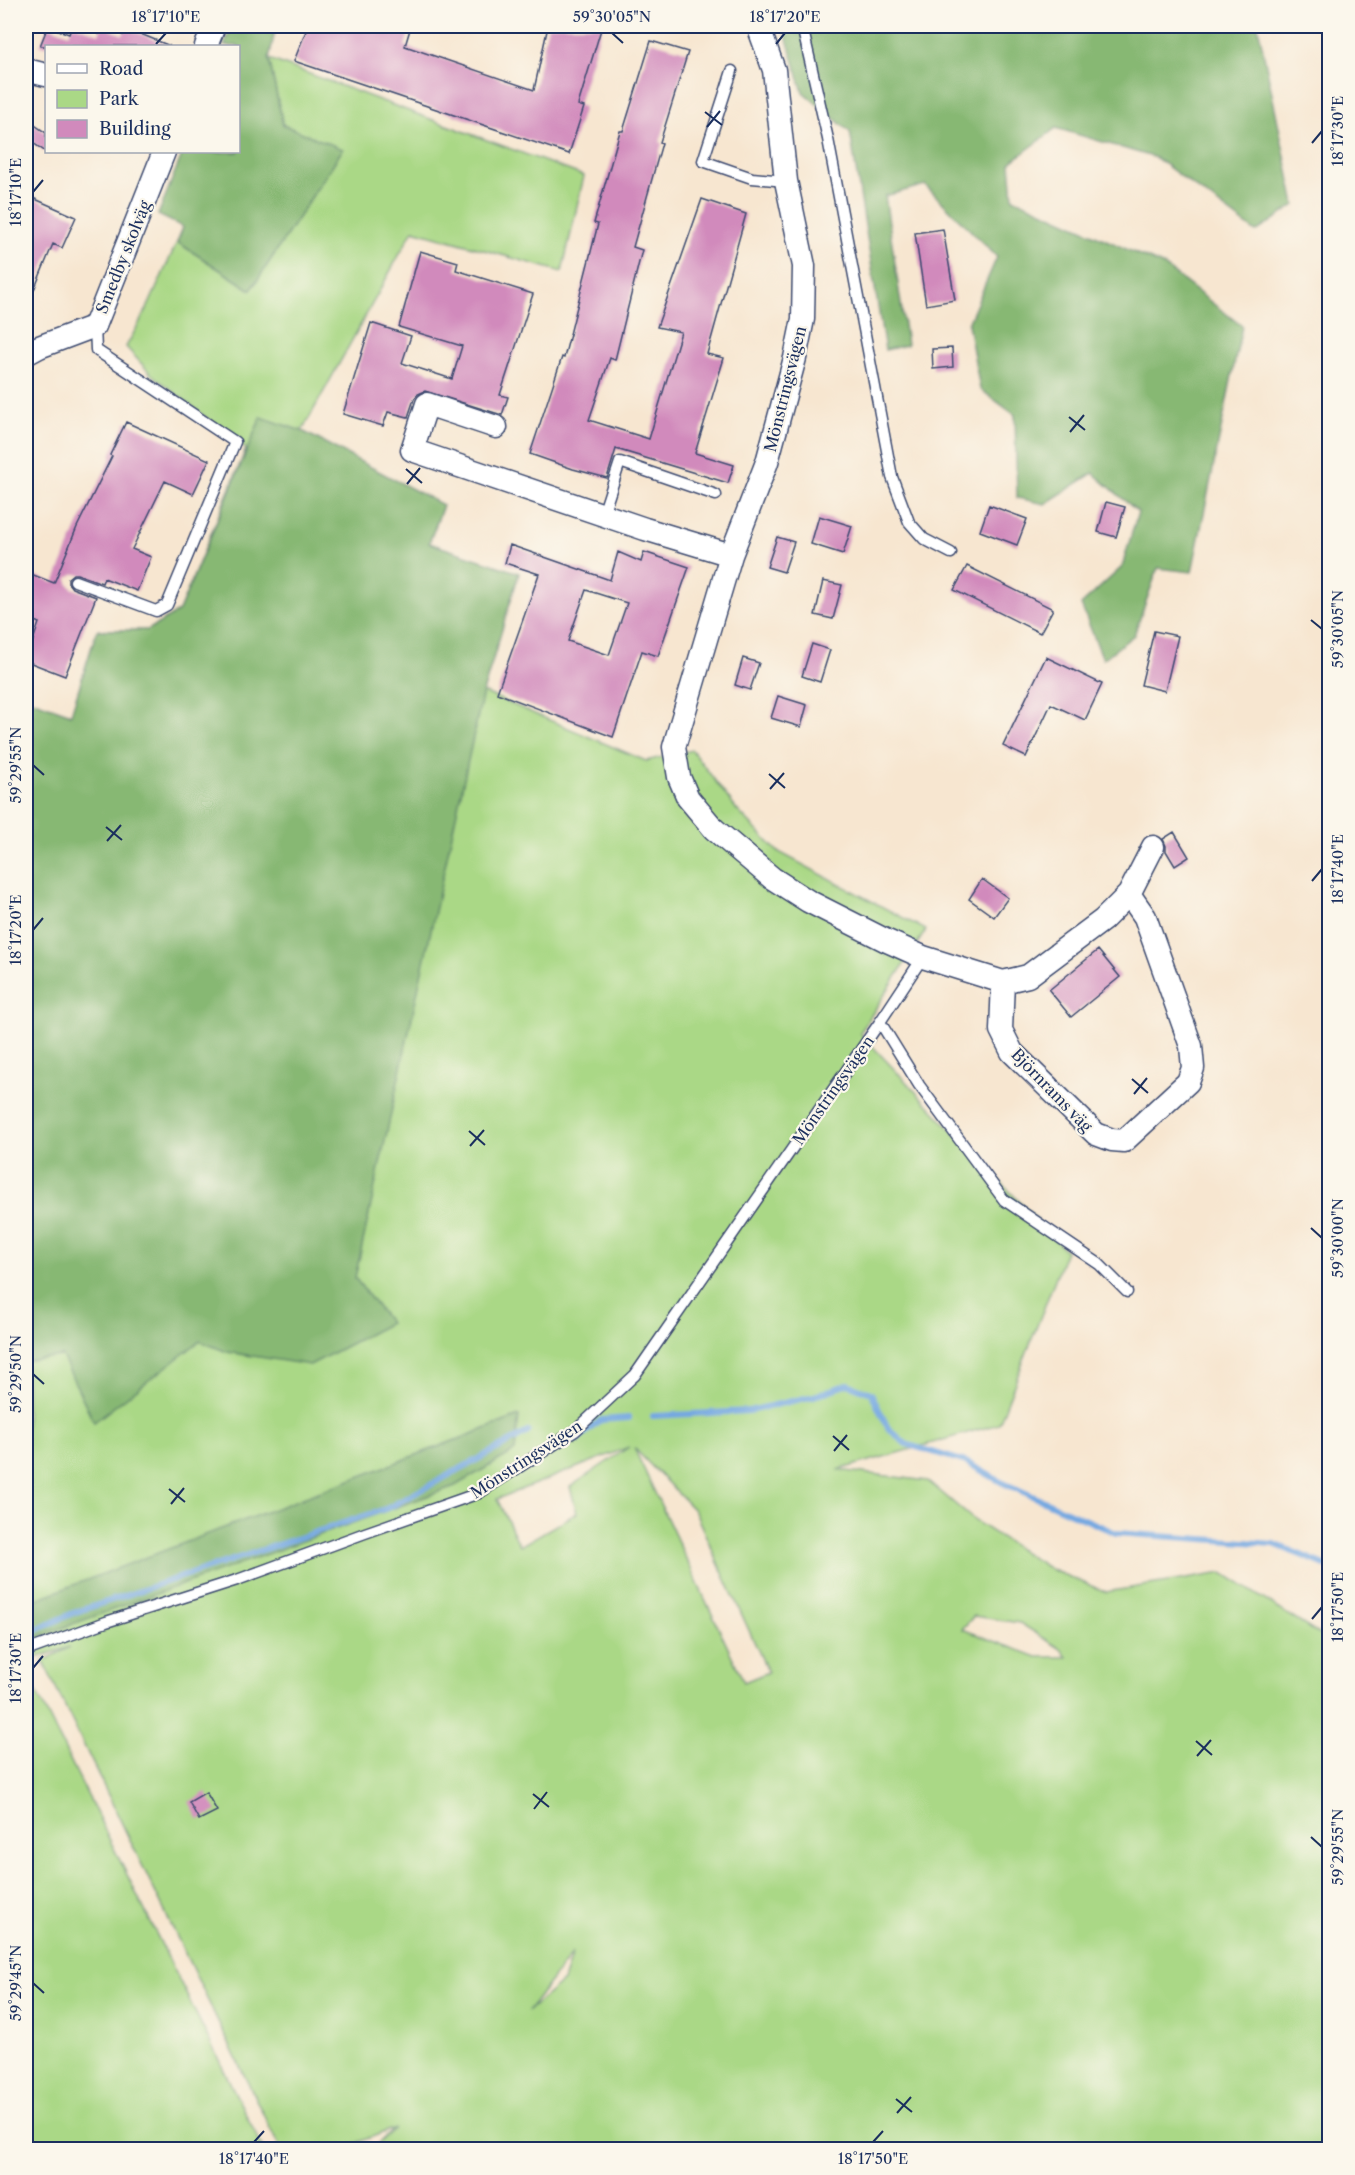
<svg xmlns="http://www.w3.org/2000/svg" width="1355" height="2175" font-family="'Libre Caslon Text',serif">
	<rect width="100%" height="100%" fill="#fbf7ec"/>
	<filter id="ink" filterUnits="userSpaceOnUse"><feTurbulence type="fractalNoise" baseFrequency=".0167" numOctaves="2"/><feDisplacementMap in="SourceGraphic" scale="12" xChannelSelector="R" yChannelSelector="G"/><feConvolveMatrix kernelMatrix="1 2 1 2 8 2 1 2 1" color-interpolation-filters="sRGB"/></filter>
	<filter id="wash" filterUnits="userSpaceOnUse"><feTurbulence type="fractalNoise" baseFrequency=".008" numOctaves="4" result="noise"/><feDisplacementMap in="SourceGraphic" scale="24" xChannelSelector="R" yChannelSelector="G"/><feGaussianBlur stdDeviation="1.35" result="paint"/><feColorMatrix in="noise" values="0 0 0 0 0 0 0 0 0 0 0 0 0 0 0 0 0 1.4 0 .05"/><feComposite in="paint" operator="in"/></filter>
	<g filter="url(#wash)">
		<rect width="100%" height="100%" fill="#f7e6d0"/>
		<path fill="#aad886" stroke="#628472" stroke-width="1.5" fill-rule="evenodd" d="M 269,59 L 584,176 L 562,272 L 413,230 L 302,431 L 443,505 L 429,543 L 519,573 L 483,692 L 646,761 L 692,750 L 737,810 L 777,851 L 926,930 L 860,1033 L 1066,1251 L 999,1424 L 838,1470 L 928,1481 L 975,1521 L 1050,1569 L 1106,1592 L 1223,1573 L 1329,1641 L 1329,2149 L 372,2149 L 395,2128 L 341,2149 L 280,2149 L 43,1661 L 70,1647 L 26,1661 L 26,698 L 71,714 L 97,630 L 148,630 L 179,611 L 246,449 L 151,374 L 126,347 L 147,309 L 177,242 L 251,290 L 342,149 L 283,125 ZM 629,1447 L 570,1487 L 577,1513 L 520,1546 L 497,1499 ZM 634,1448 L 694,1510 L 768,1672 L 744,1682 ZM 974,1616 L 1020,1623 L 1061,1649 L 1067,1657 L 1037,1657 L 962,1629 ZM 572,1953 L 563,1981 L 528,2011 Z
			M 26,1671 L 263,2149 L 26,2149 Z"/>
		<path fill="#87b873" stroke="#517468" stroke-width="1.5" d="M 232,26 L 276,26 L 269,59 L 283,125 L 343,149 L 251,290 L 177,242 L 183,227 L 158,215 L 183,152 L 238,152 L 238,46 L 224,46 Z
			M 783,26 L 1258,26 L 1295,205 L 1256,232 L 1156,158 L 1056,128 L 1010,163 L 1013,198 L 1164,266 L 1242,326 L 1192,572 L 1158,568 L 1134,635 L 1103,659 L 1081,605 L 1122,567 L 1138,512 L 1093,473 L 1045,504 L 1017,498 L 1015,415 L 980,389 L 968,324 L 997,257 L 925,185 L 885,196 L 907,345 L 885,350 L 850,132 L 803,92 Z
			M 261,417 L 302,431 L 443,505 L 429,543 L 519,573 L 483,692 L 355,1278 L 390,1323 L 310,1365 L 227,1352 L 200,1341 L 94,1422 L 62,1356 L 26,1361 L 26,698 L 71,714 L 97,630 L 148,630 L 179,611 Z
			M 519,1416 L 515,1451 L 455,1486 L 26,1641 L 26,1603 Z"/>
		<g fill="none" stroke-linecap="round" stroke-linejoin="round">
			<path stroke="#74a8e1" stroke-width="6" d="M 653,1416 L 749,1411 L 814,1396 L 848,1384 L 871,1393 L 888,1428 L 906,1444 L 966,1462 L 1001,1482 L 1116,1533 L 1274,1544 L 1330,1567
				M 578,1439 L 601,1420 L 629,1418
				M 26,1635 L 73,1613 L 388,1508 L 528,1432"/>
		</g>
		<g id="blocks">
			<path fill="#d18abc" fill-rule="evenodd" d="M 48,26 L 69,34 L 72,26 L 77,26 L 99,34 L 102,26 L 123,35 L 126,28 L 170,46 L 40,46 Z
				M 308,26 L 411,26 L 405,46 L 534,90 L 548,26 L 602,26 L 578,105 L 584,107 L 569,154 L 294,61 Z
				M 651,41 L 688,52 L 660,142 L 662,143 L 633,247 L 642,250 L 615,360 L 610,358 L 589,420 L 649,439 L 681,332 L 657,327 L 702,199 L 746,214 L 707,354 L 724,358 L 695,453 L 734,465 L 728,483 L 616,449 L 607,478 L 573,469 L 530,454 L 562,357 L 564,358 L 598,224 L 594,223 L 620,131 L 623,131 Z
				M 26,119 L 46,133 L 46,152 L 26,138 Z
				M 26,195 L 76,217 L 62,248 L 53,244 L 26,309 Z
				M 943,229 L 955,300 L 926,305 L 915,233 Z
				M 420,251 L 458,262 L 456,270 L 533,294 L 500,395 L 508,397 L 502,415 L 425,391 L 418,394 L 414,399 L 408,417 L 388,412 L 383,426 L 343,414 L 371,323 L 411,336 L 402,363 L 452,379 L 462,346 L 399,327 Z
				M 952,348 L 953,367 L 933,369 L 932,349 Z
				M 126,422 L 209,460 L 193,494 L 165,481 L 132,549 L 151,557 L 137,591 L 104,578 L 102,583 L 77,574 L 73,574 L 68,578 L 68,583 L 72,588 L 96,597 L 65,676 L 26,661 L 39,623 L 26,617 L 26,572 L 54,583 L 77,527 L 112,456 L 110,455 Z
				M 1106,502 L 1125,507 L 1116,537 L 1098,532 Z
				M 989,505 L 1027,519 L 1017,545 L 980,531 Z
				M 819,516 L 852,526 L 843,554 L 811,544 Z
				M 777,537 L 794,542 L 784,572 L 767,567 Z
				M 510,545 L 610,580 L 618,552 L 641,562 L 644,552 L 689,567 L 658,656 L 642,651 L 613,737 L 497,693 L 539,574 L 505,563 ZM 586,590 L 627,603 L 609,655 L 568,641 Z
				M 967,566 L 1053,609 L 1040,633 L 954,590 Z
				M 823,581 L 842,585 L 833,619 L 815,615 Z
				M 1154,631 L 1178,636 L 1165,691 L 1141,685 Z
				M 812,644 L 830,650 L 820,682 L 802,676 Z
				M 1046,657 L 1102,684 L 1085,720 L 1051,704 L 1026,757 L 1003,746 Z
				M 743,658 L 759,663 L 750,690 L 735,685 Z
				M 778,696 L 807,705 L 801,727 L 771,718 Z
				M 1174,832 L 1189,857 L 1175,866 L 1166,851 L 1166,846 L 1163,839 Z
				M 982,879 L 1008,898 L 994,917 L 969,899 Z
				M 1098,950 L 1120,977 L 1071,1017 L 1049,990 Z
				M 206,1792 L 217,1811 L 199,1820 L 189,1802 Z"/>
		</g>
	</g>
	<g filter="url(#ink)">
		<use href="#blocks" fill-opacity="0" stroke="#3c4a6f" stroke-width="1.5"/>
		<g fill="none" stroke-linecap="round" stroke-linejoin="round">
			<defs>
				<path id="lane" d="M 802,26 L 828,139 L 892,477 L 909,522 L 924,539 L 951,553
					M 732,71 L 703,161 L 752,178 L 786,181
					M 603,514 L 620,462 L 716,495
					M 75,581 L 156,611 L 167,605 L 235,442 L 96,350 L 95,326
					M 880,1022 L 919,1085 L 1004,1200 L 1099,1264 L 1127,1292
					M 26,1651 L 106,1622 L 237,1580 L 365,1533 L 479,1493 L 575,1431 L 635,1375 L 880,1022 L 923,957"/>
				<path id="street" d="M 758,26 L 774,70 L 786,181 L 804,266 L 803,319 L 795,358 L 767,462 L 731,555 L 674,747 L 679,777 L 688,798 L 714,829 L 772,878 L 808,901 L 885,940 L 923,957 L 1003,982 L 1028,976 L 1103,920 L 1129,894 L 1153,847
					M 206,46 L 214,26
					M 26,70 L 46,75
					M 26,354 L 39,347 L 95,326 L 164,152
					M 496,427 L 427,404 L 412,450 L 645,529 L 731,555
					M 1003,982 L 1001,1030 L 1012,1052 L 1096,1134 L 1112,1140 L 1124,1141 L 1188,1082 L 1193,1068 L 1191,1046 L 1145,917 L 1129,894"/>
			</defs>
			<use href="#lane" stroke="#3c4a6f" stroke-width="13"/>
			<use href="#street" stroke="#3c4a6f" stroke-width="25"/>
			<use href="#lane" stroke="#fff" stroke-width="10"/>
			<use href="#street" stroke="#fff" stroke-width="22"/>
		</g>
	</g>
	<path fill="none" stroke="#1b2f5e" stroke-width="2" d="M 612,33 L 623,43M 156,44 L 166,33M 776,44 L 785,33M 705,112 L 722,125M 707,127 L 720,111M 1312,143 L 1322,131M 33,192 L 43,180M 1069,417 L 1085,430M 1070,432 L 1084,415M 406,469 L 422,483M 407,484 L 420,468M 1311,620 L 1322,629M 33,765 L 44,775M 769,774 L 785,788M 770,789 L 784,773M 106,827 L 122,840M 107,841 L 121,825M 1312,881 L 1322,869M 33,930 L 43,918M 1132,1079 L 1148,1093M 1134,1094 L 1147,1078M 469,1131 L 485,1145M 470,1146 L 484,1130M 1311,1228 L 1322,1238M 33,1374 L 44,1384M 833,1436 L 849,1450M 834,1451 L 847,1435M 169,1489 L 185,1502M 171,1504 L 184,1488M 1312,1619 L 1322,1607M 33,1668 L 43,1656M 1196,1741 L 1212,1755M 1197,1756 L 1211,1740M 533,1794 L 549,1807M 534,1809 L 547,1792M 1311,1837 L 1322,1847M 33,1983 L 44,1993M 896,2099 L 912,2112M 897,2113 L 911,2097M 254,2142 L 264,2131M 873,2142 L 883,2131"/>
	<g text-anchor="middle" stroke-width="4.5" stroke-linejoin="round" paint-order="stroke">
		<g font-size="16" fill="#1b2f5e" stroke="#fbf7ec">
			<text transform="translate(123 257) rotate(-68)" y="6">Smedby skolväg</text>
			<text transform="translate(785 389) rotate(-76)" y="6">Mönstringsvägen</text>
			<text transform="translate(833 1090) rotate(-55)" y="6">Mönstringsvägen</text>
			<text transform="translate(1052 1090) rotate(46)" y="6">Björnrams väg</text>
			<text transform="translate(526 1459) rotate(-33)" y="6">Mönstringsvägen</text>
		</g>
	</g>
	<rect width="1355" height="2175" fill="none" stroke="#fbf7ec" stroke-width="66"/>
	<rect x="45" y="45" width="195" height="108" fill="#fbf7ec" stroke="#a1a7b3" stroke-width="1.5"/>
	<rect x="57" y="64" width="30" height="9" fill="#ffffff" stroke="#a1a7b3" stroke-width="1.5"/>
	<text x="99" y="75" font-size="18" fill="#1b2f5e">Road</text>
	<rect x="57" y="90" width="30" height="18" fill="#aad886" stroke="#a1a7b3" stroke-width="1.5"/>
	<text x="99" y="105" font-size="18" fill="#1b2f5e">Park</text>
	<rect x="57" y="120" width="30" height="18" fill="#d18abc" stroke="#a1a7b3" stroke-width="1.5"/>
	<text x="99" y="135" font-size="18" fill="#1b2f5e">Building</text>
	<rect x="33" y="33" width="1289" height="2109" fill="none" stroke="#1b2f5e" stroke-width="2"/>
	<g font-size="15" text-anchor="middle" fill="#1b2f5e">
		<text x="166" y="22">18°17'10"E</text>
		<text x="612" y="22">59°30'05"N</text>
		<text x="785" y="22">18°17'20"E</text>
		<text transform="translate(1338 131) rotate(-90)" y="5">18°17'30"E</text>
		<text transform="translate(16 192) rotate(-90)" y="5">18°17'10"E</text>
		<text transform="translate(1338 629) rotate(-90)" y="5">59°30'05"N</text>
		<text transform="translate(16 765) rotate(-90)" y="5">59°29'55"N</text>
		<text transform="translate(1338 869) rotate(-90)" y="5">18°17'40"E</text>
		<text transform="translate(16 930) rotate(-90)" y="5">18°17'20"E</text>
		<text transform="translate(1338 1238) rotate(-90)" y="5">59°30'00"N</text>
		<text transform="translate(16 1374) rotate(-90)" y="5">59°29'50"N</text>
		<text transform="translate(1338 1607) rotate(-90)" y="5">18°17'50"E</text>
		<text transform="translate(16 1668) rotate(-90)" y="5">18°17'30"E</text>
		<text transform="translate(1338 1847) rotate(-90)" y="5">59°29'55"N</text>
		<text transform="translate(16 1983) rotate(-90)" y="5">59°29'45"N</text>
		<text x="254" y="2164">18°17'40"E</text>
		<text x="873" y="2164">18°17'50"E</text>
	</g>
</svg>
